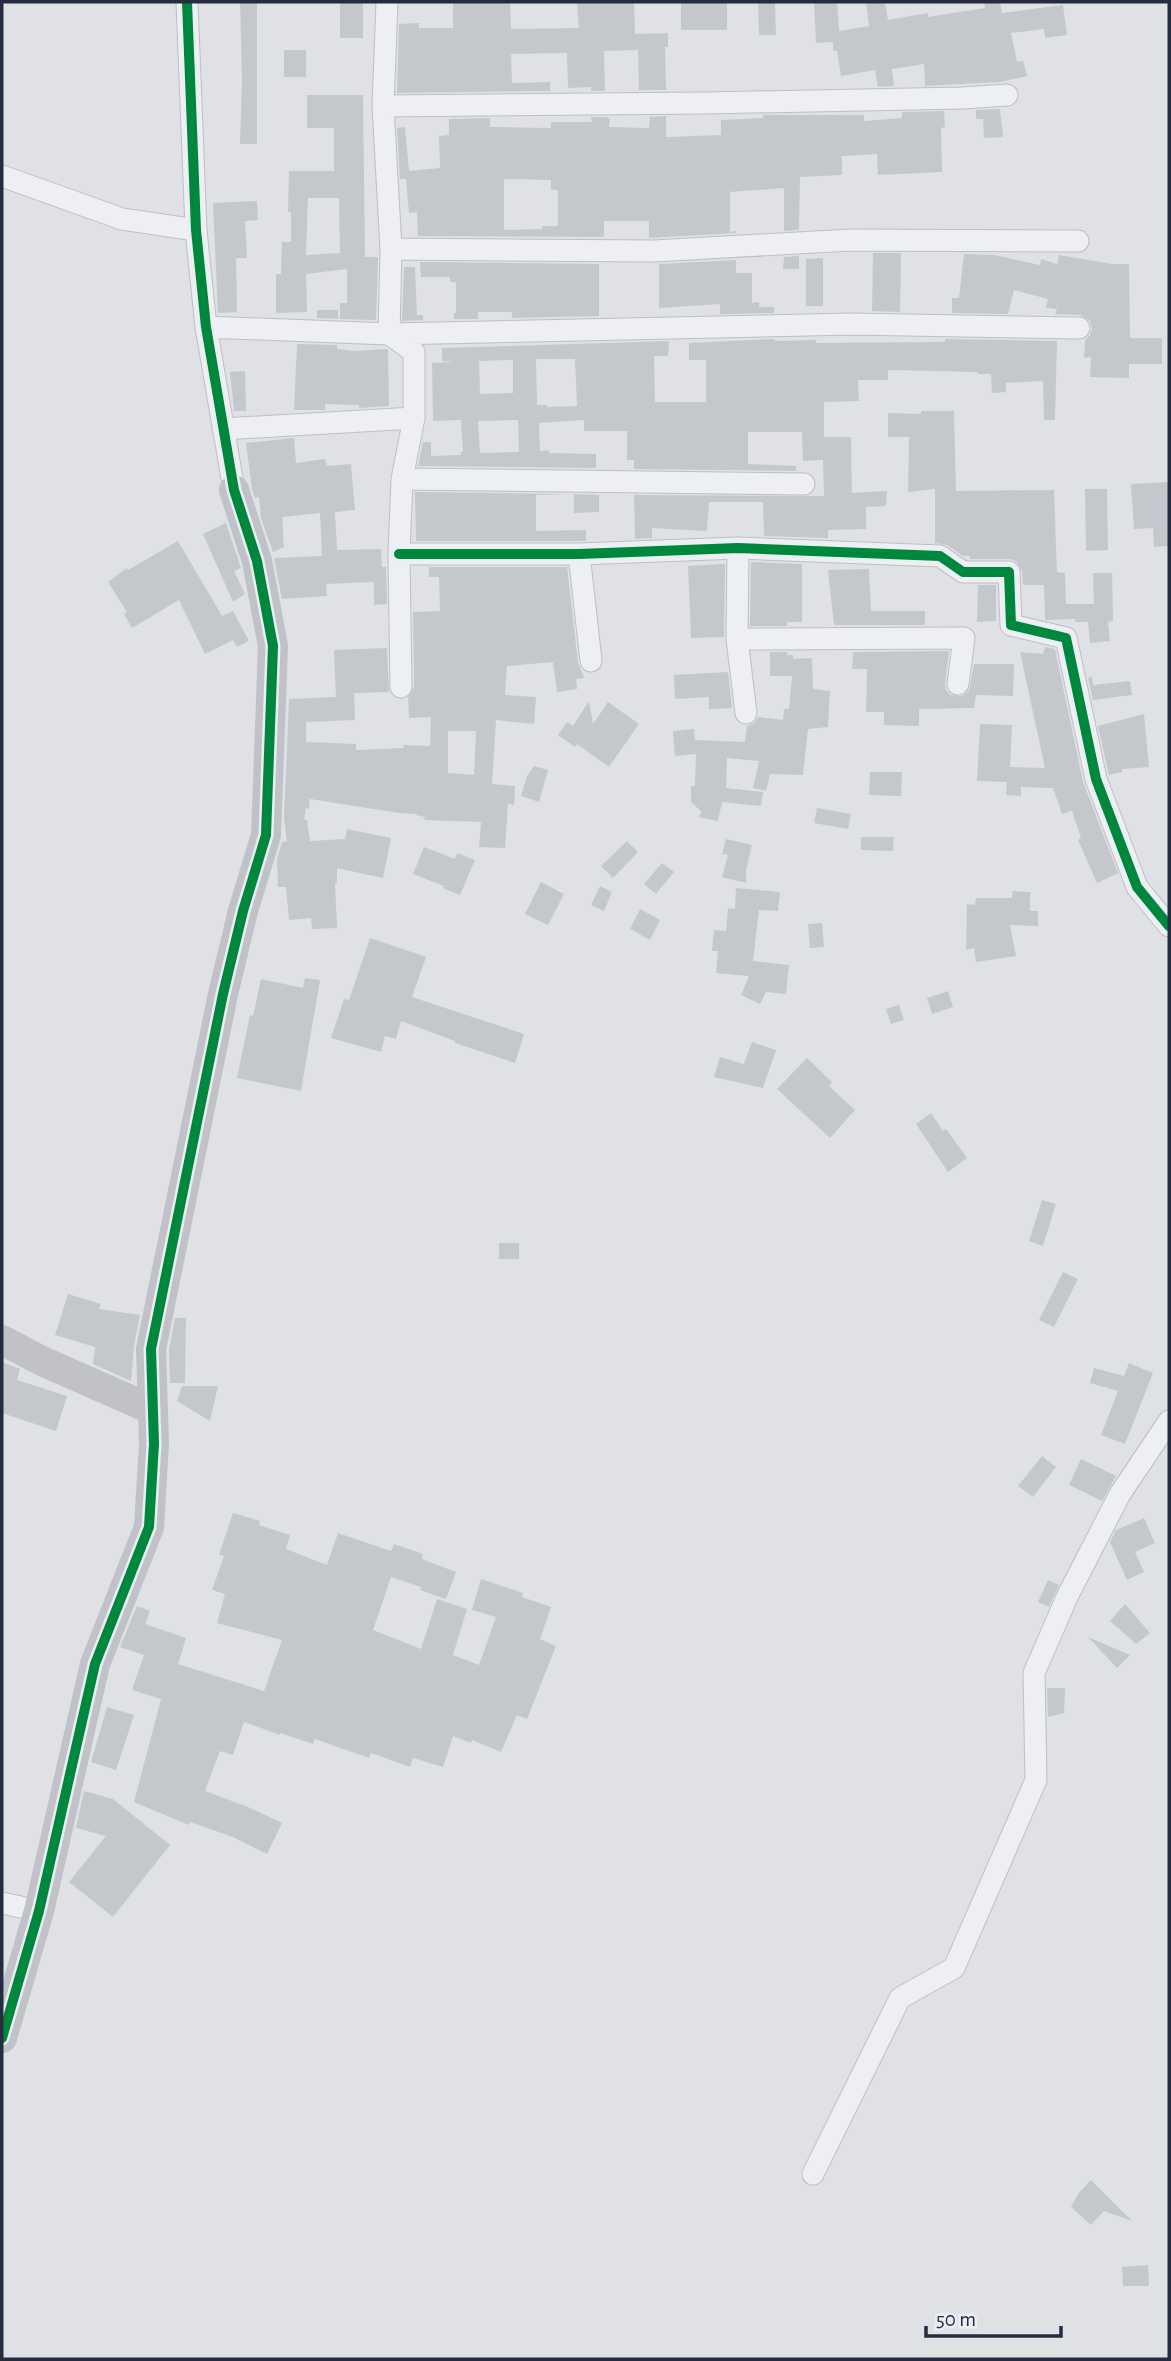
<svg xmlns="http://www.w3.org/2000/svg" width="1171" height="2361" font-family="'Alegreya Sans',sans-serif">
	<rect width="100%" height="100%" fill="#dfe1e5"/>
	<path fill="#c4c8cc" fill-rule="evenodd" d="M 240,2 L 257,2 L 257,144 L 240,144 L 242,79 Z
		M 340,2 L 363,2 L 363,38 L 340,38 Z
		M 453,2 L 510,2 L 511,29 L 579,28 L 577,2 L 634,2 L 635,34 L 668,33 L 668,47 L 665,47 L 666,90 L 639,90 L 638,50 L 604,51 L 605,91 L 591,91 L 591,87 L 568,88 L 567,53 L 511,54 L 512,83 L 550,82 L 550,91 L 397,93 L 399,24 L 419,23 L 419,28 L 453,28 Z
		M 681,2 L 727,2 L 727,30 L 681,30 Z
		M 758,2 L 775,2 L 776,35 L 759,35 Z
		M 814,2 L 837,2 L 839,31 L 869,26 L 866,2 L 885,2 L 888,20 L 928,13 L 928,17 L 985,8 L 984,2 L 1000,2 L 1002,13 L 1063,5 L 1067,35 L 1045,38 L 1044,29 L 1011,33 L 1017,62 L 1023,61 L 1027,76 L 1000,82 L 925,86 L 924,64 L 892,69 L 894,86 L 878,87 L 875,70 L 841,76 L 837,51 L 833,51 L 833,42 L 816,43 Z
		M 284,50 L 306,50 L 306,77 L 284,77 Z
		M 307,95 L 363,95 L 365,257 L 378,257 L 376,320 L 340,319 L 340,303 L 347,303 L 347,269 L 306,274 L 307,312 L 276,313 L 276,274 L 281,274 L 282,242 L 291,242 L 291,212 L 288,212 L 289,171 L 334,171 L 334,128 L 307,128 ZM 308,198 L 339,198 L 340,253 L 306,255 Z
		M 1000,109 L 1003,137 L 984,138 L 983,119 L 976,119 L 976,110 Z
		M 944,111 L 945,127 L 941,128 L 942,172 L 878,175 L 877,154 L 842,156 L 842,175 L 800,177 L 799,230 L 784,231 L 784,188 L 730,192 L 730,232 L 736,231 L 736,233 L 649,238 L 649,221 L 604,221 L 604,237 L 418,236 L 417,212 L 409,213 L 406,179 L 400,179 L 397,128 L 405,127 L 409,171 L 440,168 L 439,136 L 449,135 L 449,119 L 490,118 L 490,127 L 551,128 L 551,122 L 592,122 L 591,117 L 606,117 L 610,119 L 609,127 L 649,128 L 650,117 L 666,116 L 666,137 L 721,135 L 721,120 L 763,118 L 763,115 L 864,115 L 864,121 L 902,118 L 902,112 ZM 504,179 L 551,180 L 551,190 L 558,190 L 558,226 L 542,226 L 542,229 L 504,230 Z
		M 257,201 L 258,220 L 245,221 L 247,258 L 236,258 L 237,312 L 218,313 L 213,203 Z
		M 873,253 L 901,253 L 900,312 L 872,311 Z
		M 964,254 L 994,255 L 1040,265 L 1041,259 L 1057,264 L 1059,255 L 1112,264 L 1129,264 L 1130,338 L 1162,338 L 1162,364 L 1129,364 L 1129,378 L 1090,377 L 1091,357 L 1084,358 L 1085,340 L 1090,335 L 1092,329 L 1090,321 L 1080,315 L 1055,314 L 1057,309 L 1046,308 L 1048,299 L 1014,290 L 1008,314 L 952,313 L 952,298 L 959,298 Z
		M 799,256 L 799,269 L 783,269 L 784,257 Z
		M 823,258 L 823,306 L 806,306 L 806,259 Z
		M 736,260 L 736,273 L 752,273 L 752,303 L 759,302 L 759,307 L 774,307 L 774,313 L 720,314 L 720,304 L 659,308 L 659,264 Z
		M 420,262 L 599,264 L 599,316 L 512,318 L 512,312 L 478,312 L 478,319 L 454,319 L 454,313 L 456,313 L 456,282 L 450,282 L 450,277 L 421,277 Z
		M 404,267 L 415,267 L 417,315 L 423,315 L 423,320 L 402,321 Z
		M 317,310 L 338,310 L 338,319 L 317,318 Z
		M 775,339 L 775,341 L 816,340 L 816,343 L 945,342 L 945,339 L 1057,341 L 1055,420 L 1044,420 L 1043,381 L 1006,383 L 1006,392 L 992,393 L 991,374 L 978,374 L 977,372 L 888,370 L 888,380 L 858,380 L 859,401 L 824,402 L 824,437 L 851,437 L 852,493 L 887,491 L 886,506 L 866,507 L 866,529 L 828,530 L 828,538 L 764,536 L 763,502 L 709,502 L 707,531 L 652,528 L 652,538 L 635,539 L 634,495 L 824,496 L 823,460 L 803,461 L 802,432 L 748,432 L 748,464 L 796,466 L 796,471 L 634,469 L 634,460 L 627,460 L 627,431 L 584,431 L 584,420 L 539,423 L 540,451 L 549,450 L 549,453 L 596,454 L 596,468 L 418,466 L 423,442 L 431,442 L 431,456 L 461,455 L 461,452 L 463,451 L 461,420 L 433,421 L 432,363 L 454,362 L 442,361 L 442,348 L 669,341 L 668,356 L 654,356 L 655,402 L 706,402 L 706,360 L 689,360 L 689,343 ZM 536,359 L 575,359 L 577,406 L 547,407 L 547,405 L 537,405 ZM 513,360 L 513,393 L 480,394 L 479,361 ZM 518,420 L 519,452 L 480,453 L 478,421 Z
		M 297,344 L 337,345 L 337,349 L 354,351 L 388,349 L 389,406 L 359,408 L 359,405 L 325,404 L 325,410 L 294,410 Z
		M 245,371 L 246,411 L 234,411 L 230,372 Z
		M 921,411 L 954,411 L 956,491 L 1054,490 L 1057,572 L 1065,573 L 1066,604 L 1094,604 L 1093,573 L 1112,573 L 1113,621 L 1108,622 L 1110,641 L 1090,643 L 1088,622 L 1075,622 L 1075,619 L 1045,620 L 1044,585 L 1023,585 L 1022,571 L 1016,561 L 1009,559 L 970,559 L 970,556 L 963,556 L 947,545 L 935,543 L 935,489 L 908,492 L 909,437 L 888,437 L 888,413 L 921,414 Z
		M 294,438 L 296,463 L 325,459 L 327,466 L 351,464 L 355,510 L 335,512 L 337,550 L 381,549 L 382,567 L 386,567 L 387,604 L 374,605 L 374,582 L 326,584 L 327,596 L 282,599 L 274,558 L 322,556 L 320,513 L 282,517 L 284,547 L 273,552 L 261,518 L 259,497 L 255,498 L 252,489 L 246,443 Z
		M 1168,482 L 1169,546 L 1154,547 L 1153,528 L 1134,529 L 1131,484 Z
		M 1085,489 L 1107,489 L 1108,550 L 1086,551 Z
		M 415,492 L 568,494 L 536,495 L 536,531 L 586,530 L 586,541 L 416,541 Z
		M 574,494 L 599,495 L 599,512 L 574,513 Z
		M 226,523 L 241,568 L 234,571 L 245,594 L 233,602 L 203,534 Z
		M 178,541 L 222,616 L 233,611 L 249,641 L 237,647 L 233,640 L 205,654 L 179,600 L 132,628 L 124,614 L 127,612 L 108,582 L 127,568 L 128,570 Z
		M 751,562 L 802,564 L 802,622 L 787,622 L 787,626 L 750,626 Z
		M 725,564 L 724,637 L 691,638 L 688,566 Z
		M 429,567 L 567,567 L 578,662 L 584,678 L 576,679 L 577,689 L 557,692 L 553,662 L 507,666 L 505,695 L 536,697 L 534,724 L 496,720 L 492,784 L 515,786 L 514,805 L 508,804 L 505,848 L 479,847 L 481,822 L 424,820 L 425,817 L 416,815 L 417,814 L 399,813 L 310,799 L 309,809 L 306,808 L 304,819 L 307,820 L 310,841 L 345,839 L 347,829 L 391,838 L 383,878 L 337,868 L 337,883 L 335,883 L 337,928 L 312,929 L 311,918 L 289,920 L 286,887 L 278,887 L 277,859 L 282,842 L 287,841 L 284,818 L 289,699 L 336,697 L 334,650 L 387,648 L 389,692 L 354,693 L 355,720 L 306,722 L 306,742 L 356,744 L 356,750 L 403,748 L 404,745 L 430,746 L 431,717 L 409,718 L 408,698 L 414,687 L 413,612 L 440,611 L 439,577 L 429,577 ZM 448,731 L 476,731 L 474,775 L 448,773 Z
		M 869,569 L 871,611 L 925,611 L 925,625 L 834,625 L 828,570 Z
		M 978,585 L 996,585 L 996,621 L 977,622 Z
		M 1045,647 L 1055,649 L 1083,782 L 1118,873 L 1097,883 L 1078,840 L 1081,838 L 1072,811 L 1062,814 L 1053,788 L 1021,787 L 1021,796 L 1006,795 L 1007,782 L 977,781 L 980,724 L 1012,725 L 1010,767 L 1045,768 L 1020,652 L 1043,654 Z
		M 949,651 L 945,683 L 946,690 L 951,695 L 962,696 L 969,691 L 974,664 L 1014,664 L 1013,696 L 976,695 L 974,708 L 919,709 L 919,726 L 884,725 L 884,712 L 866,712 L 867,669 L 852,669 L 853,652 Z
		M 770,652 L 787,652 L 787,655 L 793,655 L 793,659 L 812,658 L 813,689 L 830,691 L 828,727 L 808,729 L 803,775 L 770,774 L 766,791 L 753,788 L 759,761 L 727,758 L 726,788 L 763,792 L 761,806 L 722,802 L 718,821 L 698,817 L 702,812 L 691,802 L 691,786 L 695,786 L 696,754 L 675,756 L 673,731 L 694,729 L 695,740 L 745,742 L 747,726 L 754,723 L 758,717 L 783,720 L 784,709 L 789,709 L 792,676 L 770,676 Z
		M 728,672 L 732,708 L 709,709 L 709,697 L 675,699 L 674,675 Z
		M 1092,677 L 1093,685 L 1130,681 L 1132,695 L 1093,700 L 1088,678 Z
		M 589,701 L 593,724 L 608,702 L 639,724 L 609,767 L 577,744 L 575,747 L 558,735 L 567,722 L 573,726 Z
		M 1144,714 L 1149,767 L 1122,769 L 1122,772 L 1109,775 L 1098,726 Z
		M 534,766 L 548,770 L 539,802 L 521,796 L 527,776 Z
		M 870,772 L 902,772 L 901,796 L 869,795 Z
		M 817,808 L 851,814 L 848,829 L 814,823 Z
		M 861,837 L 894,837 L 893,851 L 861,850 Z
		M 726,839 L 752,845 L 746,870 L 746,883 L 722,877 L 728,855 L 722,854 Z
		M 627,841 L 638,852 L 613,878 L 601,866 Z
		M 424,847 L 455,859 L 457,853 L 475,860 L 460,895 L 443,888 L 444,886 L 413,874 Z
		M 662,863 L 674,872 L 656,894 L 644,884 Z
		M 541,882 L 564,894 L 548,925 L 525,914 Z
		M 600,886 L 612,892 L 604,911 L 591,905 Z
		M 736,888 L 780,892 L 778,911 L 759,910 L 753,961 L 789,965 L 786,994 L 766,992 L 760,1004 L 741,995 L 749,976 L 716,973 L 718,951 L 712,951 L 714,930 L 726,931 L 728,908 L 735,909 Z
		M 1013,891 L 1030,892 L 1030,911 L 1038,911 L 1038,926 L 1010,925 L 1016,956 L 976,962 L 974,948 L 966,950 L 967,904 L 975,905 L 976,898 L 1012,898 Z
		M 640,909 L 660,920 L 650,940 L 630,929 Z
		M 822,923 L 824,947 L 810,948 L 808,924 Z
		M 370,938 L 426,957 L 412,997 L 524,1034 L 515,1063 L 455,1043 L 455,1041 L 401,1021 L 396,1039 L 385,1036 L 381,1052 L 331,1038 L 344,999 L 349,1000 Z
		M 305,978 L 320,980 L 301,1091 L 237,1078 L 250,1015 L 253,1016 L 261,979 L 303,988 Z
		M 948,991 L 953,1007 L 932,1014 L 927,998 Z
		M 899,1005 L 904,1020 L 891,1024 L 886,1009 Z
		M 752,1042 L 776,1050 L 763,1088 L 714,1077 L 720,1057 L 744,1064 Z
		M 807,1058 L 832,1082 L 829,1086 L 855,1110 L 830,1138 L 777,1089 Z
		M 931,1113 L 943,1131 L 946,1129 L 967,1158 L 948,1172 L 916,1124 Z
		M 1042,1200 L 1056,1204 L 1043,1246 L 1029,1241 Z
		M 499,1243 L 519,1243 L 519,1259 L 499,1259 Z
		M 1063,1272 L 1078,1279 L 1054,1327 L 1039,1320 Z
		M 68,1294 L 101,1304 L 99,1309 L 140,1315 L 134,1346 L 131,1381 L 93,1364 L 95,1347 L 55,1335 Z
		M 175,1318 L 186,1318 L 185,1383 L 170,1383 L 169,1350 Z
		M 2,1362 L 20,1369 L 17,1380 L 67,1396 L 56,1431 L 2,1413 Z
		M 1129,1363 L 1153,1373 L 1125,1444 L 1101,1435 L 1118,1391 L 1090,1383 L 1094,1368 L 1124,1376 Z
		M 182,1386 L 218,1386 L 210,1421 L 177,1401 Z
		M 1042,1456 L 1056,1467 L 1033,1497 L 1018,1486 Z
		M 1081,1459 L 1116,1476 L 1102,1501 L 1069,1485 Z
		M 233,1513 L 260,1521 L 259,1525 L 290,1535 L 286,1549 L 327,1565 L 338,1533 L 391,1551 L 394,1544 L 423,1554 L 422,1559 L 456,1572 L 446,1599 L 420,1590 L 421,1587 L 391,1577 L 373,1630 L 421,1649 L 437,1599 L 467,1609 L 453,1655 L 479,1665 L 496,1617 L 472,1610 L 481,1579 L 523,1593 L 522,1597 L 551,1607 L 540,1639 L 556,1646 L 527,1719 L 517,1715 L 501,1752 L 472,1740 L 471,1743 L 453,1736 L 443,1767 L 413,1758 L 410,1767 L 371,1753 L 369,1758 L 315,1739 L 313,1744 L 280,1733 L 280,1735 L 244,1722 L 233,1755 L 220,1751 L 205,1791 L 248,1807 L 282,1823 L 267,1854 L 233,1837 L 190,1822 L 189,1825 L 134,1802 L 161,1699 L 132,1690 L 144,1655 L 120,1647 L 137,1606 L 150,1611 L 145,1624 L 186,1638 L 178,1664 L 264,1691 L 282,1640 L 217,1623 L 225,1594 L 212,1590 L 224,1556 L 219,1554 Z
		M 1144,1518 L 1155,1543 L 1135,1552 L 1144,1572 L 1127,1580 L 1110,1542 L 1116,1530 Z
		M 1048,1580 L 1059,1585 L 1049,1607 L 1038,1602 Z
		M 1125,1604 L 1150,1633 L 1136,1644 L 1110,1621 Z
		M 1088,1637 L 1130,1655 L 1117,1668 Z
		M 1047,1688 L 1065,1688 L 1064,1713 L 1048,1717 Z
		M 107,1707 L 134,1715 L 116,1770 L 91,1762 Z
		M 84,1791 L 113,1799 L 170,1845 L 113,1917 L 69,1882 L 106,1836 L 76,1828 Z
		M 1091,2180 L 1132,2221 L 1104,2211 L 1091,2225 L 1071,2207 L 1078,2194 Z
		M 1148,2265 L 1149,2286 L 1123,2286 L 1122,2267 Z"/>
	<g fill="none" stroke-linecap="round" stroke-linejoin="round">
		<defs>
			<path id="street" d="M 187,2 L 196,230 L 206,327 L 234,490
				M 387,2 L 383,106 L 391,249 L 389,334 L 414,352 L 414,418 L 402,479 L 399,554 L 401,687
				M 383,106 L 706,103 L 962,98 L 1007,95
				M 2,176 L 122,219 L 196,230
				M 391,249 L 654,251 L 851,240 L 1078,241
				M 206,327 L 389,334 L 851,324 L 1079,328
				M 223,429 L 414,418
				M 402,479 L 804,484
				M 738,548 L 737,639 L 746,713
				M 399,554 L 579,554 L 738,548 L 940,556 L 963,572 L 1009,572 L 1011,625 L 1066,638 L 1096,779 L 1137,887 L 1169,926
				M 579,554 L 591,661
				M 737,639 L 964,638 L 958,684
				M 2,1903 L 39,1911
				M 813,2174 L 900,1998 L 954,1968 L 1036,1780 L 1034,1673 L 1068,1595 L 1120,1494 L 1169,1421"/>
		</defs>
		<use href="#street" stroke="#bdbfc3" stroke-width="23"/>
		<use href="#street" stroke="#eeeff2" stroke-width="21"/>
		<path stroke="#c0c2c8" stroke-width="30" d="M 2,1340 L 42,1361 L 153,1410
			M 2,2038 L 39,1911 L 95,1664 L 149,1527 L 154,1444 L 151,1349 L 223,994 L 243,911 L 266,835 L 273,646 L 257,561 L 234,490"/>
		<defs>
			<path id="cycleway" d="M 399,554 L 579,554 L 738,548 L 940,556 L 963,572 L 1009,572 L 1011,625 L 1066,638 L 1096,779 L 1137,887 L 1169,926
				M 2,2038 L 39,1911 L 95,1664 L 149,1527 L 154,1444 L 151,1349 L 223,994 L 243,911 L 266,835 L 273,646 L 257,561 L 234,490 L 206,327 L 196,230 L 187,2"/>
		</defs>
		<use href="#cycleway" stroke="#ebeff5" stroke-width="15"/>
		<use href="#cycleway" stroke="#00873e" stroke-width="10"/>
	</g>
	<rect width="1171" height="2361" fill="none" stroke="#242d40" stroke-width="7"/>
	<path d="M926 2326v10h135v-10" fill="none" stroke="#242d40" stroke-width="3.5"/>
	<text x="936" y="2326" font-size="21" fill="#242d40" stroke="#ebeff5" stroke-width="5" paint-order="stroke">50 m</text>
</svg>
